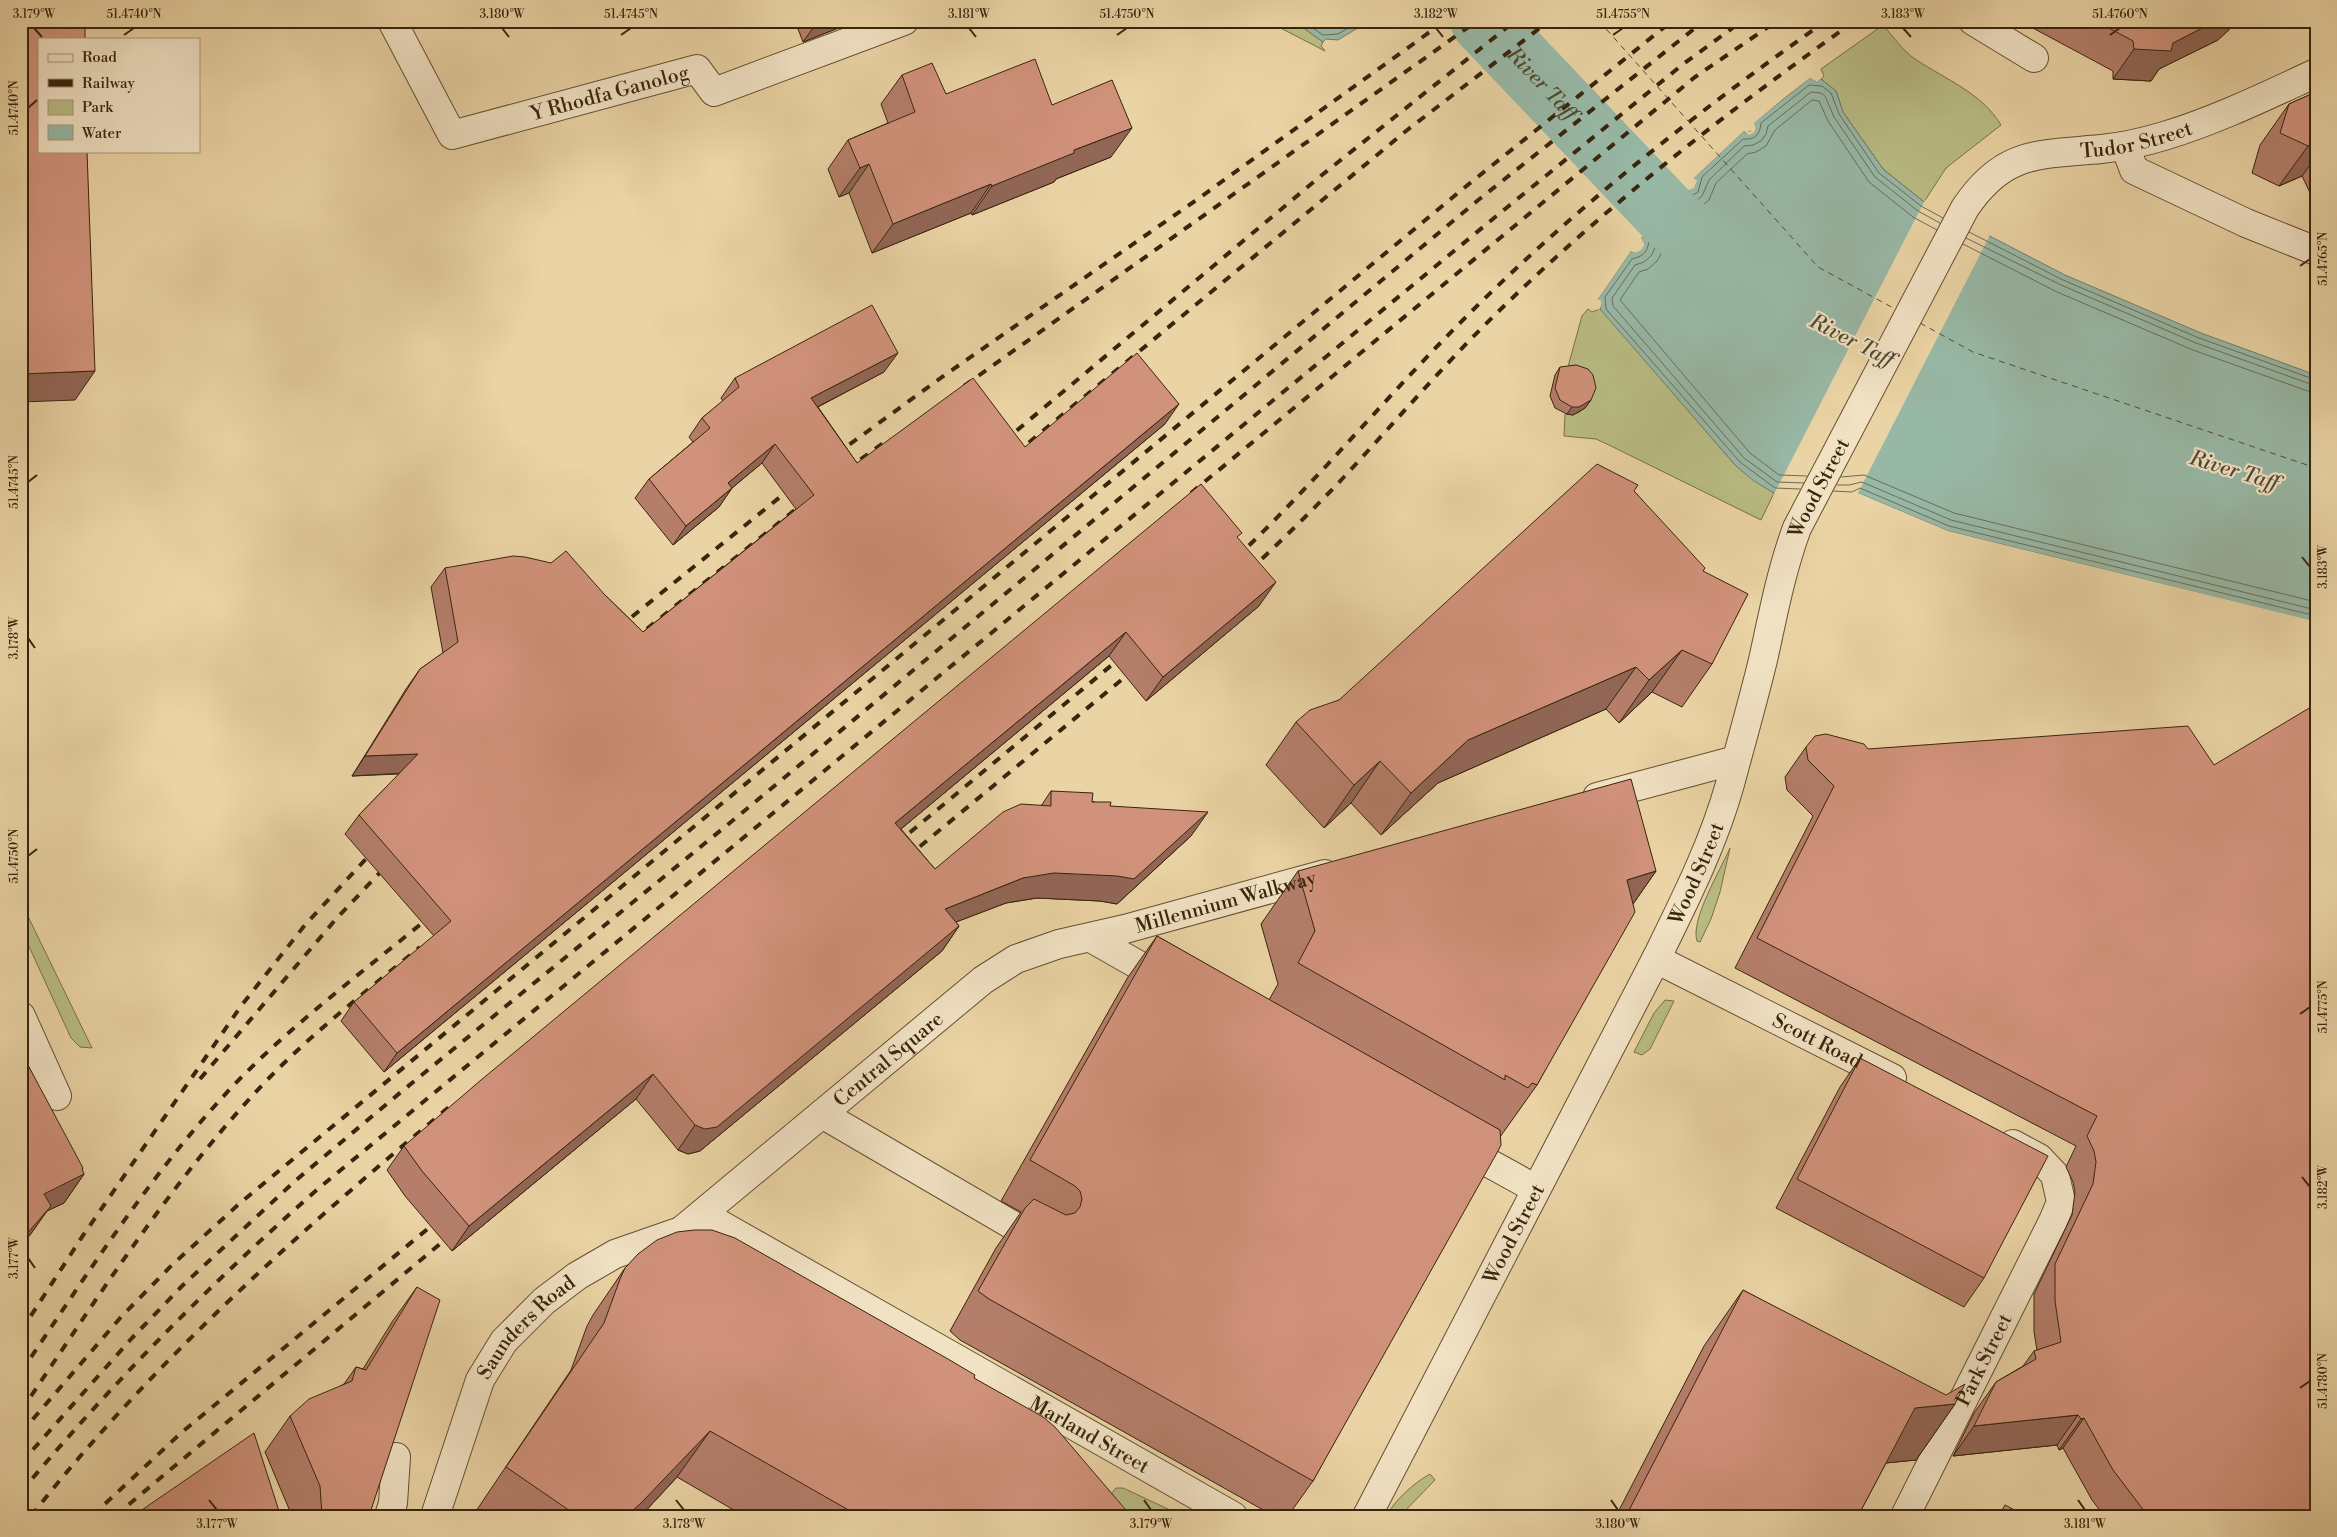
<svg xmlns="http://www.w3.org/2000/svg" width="2337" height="1537" font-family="'Libre Bodoni',serif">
	<rect width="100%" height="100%" fill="#ead3a4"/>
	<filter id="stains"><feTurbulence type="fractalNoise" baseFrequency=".004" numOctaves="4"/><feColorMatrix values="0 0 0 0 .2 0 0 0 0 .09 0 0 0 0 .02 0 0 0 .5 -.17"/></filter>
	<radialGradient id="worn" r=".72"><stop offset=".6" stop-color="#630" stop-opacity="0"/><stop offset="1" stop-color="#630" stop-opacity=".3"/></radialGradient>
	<path fill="#b9bc84" stroke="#787048" d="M 1267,21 L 1294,21 L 1323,42 L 1321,46 L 1325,51 Z
		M 1883,25 C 1893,36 1903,51 1915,59 C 1945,79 1982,93 2001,125 L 1946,168 L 1924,202 L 1883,169 L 1843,112 L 1836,91 L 1821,79 L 1824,76 L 1821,69 Z
		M 1588,309 L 1592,312 L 1600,309 L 1608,317 L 1736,466 L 1774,493 L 1761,520 L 1611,446 L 1596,439 L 1564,436 L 1565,414 C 1576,416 1583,411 1589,402 L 1566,374 L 1582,316 Z
		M 1730,848 L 1720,892 L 1711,919 L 1700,942 L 1697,941 C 1690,920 1721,869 1730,848 Z
		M 21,902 L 92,1048 L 80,1047 L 71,1038 L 21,929 Z
		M 1665,1000 L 1674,1001 L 1650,1049 L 1642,1055 L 1634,1052 L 1654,1013 Z
		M 1430,1474 L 1435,1480 L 1400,1516 L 1386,1516 C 1396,1499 1414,1483 1430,1474 Z
		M 1116,1488 L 1123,1488 L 1183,1516 L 1118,1516 L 1111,1494 Z"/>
	<path fill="#98b8a6" stroke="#727d68" d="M 1294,21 L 1369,21 L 1338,40 L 1326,39 L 1323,42 Z
		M 1810,78 L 1817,82 L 1821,79 L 1836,91 L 1843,112 L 1883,169 L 1924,202 L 2065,275 L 2201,333 L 2316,375 L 2316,622 L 1948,531 L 1858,493 L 1856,497 L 1774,493 L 1754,481 L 1736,466 L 1600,309 L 1601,305 L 1598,299 L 1631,251 L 1635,253 L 1645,245 L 1641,239 L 1684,188 L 1688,191 L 1696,184 L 1694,178 L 1744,131 L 1746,133 L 1756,129 L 1753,123 Z"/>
	<path fill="#ead3a4" d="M 1808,76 L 1817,79 L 1823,77 L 1817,82 L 1810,78 L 1785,97 L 1754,123 L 1756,129 L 1753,133 L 1749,135 L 1744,131 L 1694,178 L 1697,181 L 1694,188 L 1687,191 L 1684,188 L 1641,238 L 1645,245 L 1641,250 L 1635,253 L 1631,251 L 1598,299 L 1601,301 L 1601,306 L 1598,311 L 1598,302 L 1596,297 L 1629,249 L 1635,250 L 1640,248 L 1642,244 L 1639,237 L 1683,186 L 1688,188 L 1692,187 L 1694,182 L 1692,176 L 1742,129 L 1749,132 L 1751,131 L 1753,128 L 1752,122 Z
		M 1925,200 L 1990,235 L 1858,493 L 1948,531 L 2314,621 L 2311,623 L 1947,533 L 1860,496 L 1856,499 L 1773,496 Z"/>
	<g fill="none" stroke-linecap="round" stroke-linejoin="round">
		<path stroke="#686e59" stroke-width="1" d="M 1302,21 L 1323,35 L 1338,34 L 1360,21
			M 1969,232 L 2063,280 L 2199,338 L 2316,380
			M 1966,238 L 2061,285 L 2196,343 L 2316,386
			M 1963,244 L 2057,292 L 2193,350 L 2316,394
			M 1807,476 L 1779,475 L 1750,453 L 1620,300 L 1639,272 L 1648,269 L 1657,261 L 1662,252 L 1664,241 L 1690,210 L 1700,207 L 1709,200 L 1716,183 L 1747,154 L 1756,152 L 1766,146 L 1775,130 L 1812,100 L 1819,101 L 1828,121 L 1869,182 L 1913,217 L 1937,230
			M 1841,477 L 1864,475 L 1954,513 L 2316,602
			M 1804,483 L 1777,482 L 1744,458 L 1613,306 L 1612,298 L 1635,265 L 1644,262 L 1651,256 L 1655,248 L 1656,239 L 1681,209 L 1687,202 L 1696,201 L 1702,196 L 1709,180 L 1744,146 L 1753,145 L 1761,141 L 1766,134 L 1768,126 L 1811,92 L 1821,93 L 1825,96 L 1834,117 L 1875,177 L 1918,211 L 1940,223
			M 1837,485 L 1849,485 L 1862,482 L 1951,520 L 2316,610
			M 1800,489 L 1775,488 L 1740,462 L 1606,309 L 1605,297 L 1632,259 C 1645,256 1649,250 1649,237 L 1684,196 L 1693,195 L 1698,192 L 1702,177 L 1743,139 C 1755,140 1760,135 1761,123 L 1809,85 L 1822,86 L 1831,93 L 1839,114 L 1879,173 L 1921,206 L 1943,218
			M 1833,491 L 1852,492 L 1860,488 L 1949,526 L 2316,616"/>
		<path stroke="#98b8a6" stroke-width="65" id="s1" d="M 1483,21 L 1673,221 L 1715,256 L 1734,269"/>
		<path stroke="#504a32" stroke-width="1" stroke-dasharray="6 5" stroke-linecap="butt" d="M 1599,21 L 1818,267 L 1897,310
			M 1920,323 L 1973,352 L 2316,468"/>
		<defs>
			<g id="pedestrian">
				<path d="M 1973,21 L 2034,58"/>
				<path d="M 1597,797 L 1736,760"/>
				<path d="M 1091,938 L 1170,983"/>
				<path d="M 822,1114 L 1038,1240"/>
				<path d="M 1458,1146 L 1536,1189"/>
				<path id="s2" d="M 702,1214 L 1233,1516"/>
				<path id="s3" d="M 435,1516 L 480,1380 L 504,1341 L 544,1301 L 577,1276 L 615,1254 L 681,1231 L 983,980 L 1016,959 L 1059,944 L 1125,929 L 1325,874"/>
			</g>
			<g id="minor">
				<path id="s4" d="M 392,21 L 452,135 L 697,69 L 714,92 L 904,21"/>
				<path d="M 2125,146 L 2134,170 L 2246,223 L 2316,251"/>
				<path id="s5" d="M 1656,959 L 1892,1078"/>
				<path d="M 21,1016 L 57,1096"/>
				<path d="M 389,1516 L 393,1503 L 396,1457"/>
				<path id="s6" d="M 1905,1516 L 2053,1221 L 2061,1202 L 2055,1175 L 2039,1158 L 2013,1144"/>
			</g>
			<g id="tertiary">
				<path id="s7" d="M 1367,1516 L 1656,959 C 1684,902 1713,845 1730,784 C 1741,743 1753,701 1763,660 C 1773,615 1781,571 1797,528 L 1965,208 C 2004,150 2039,155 2101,149 C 2122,147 2144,142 2164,136 C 2217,120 2266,96 2316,73"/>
			</g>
		</defs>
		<use href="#pedestrian" stroke="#645032" stroke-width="30"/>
		<use href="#minor" stroke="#645032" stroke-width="30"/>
		<use href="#tertiary" stroke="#645032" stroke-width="30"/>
		<use href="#pedestrian" stroke="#f1e2c4" stroke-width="28"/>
		<use href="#minor" stroke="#f1e2c4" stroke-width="28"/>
		<use href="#tertiary" stroke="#f1e2c4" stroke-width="28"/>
		<path stroke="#38250c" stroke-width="4" stroke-dasharray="9 9" stroke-linecap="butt" d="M 964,386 L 1477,21
			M 1003,442 L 1322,175 L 1515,21
			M 1015,454 L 1406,131 L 1549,21
			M 835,455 L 942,377 L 1195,201 L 1445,21
			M 846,470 L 890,438
			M 1191,493 L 1695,77 L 1777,21
			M 1236,558 C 1313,485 1381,403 1455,328 C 1567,214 1695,113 1826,21
			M 1249,571 C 1281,541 1313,510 1343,478 C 1396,421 1447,361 1503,307 C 1611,202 1732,108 1855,21
			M 618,628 L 795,485
			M 633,640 L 806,501
			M 896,844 L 1125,654
			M 906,858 L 1137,667
			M 200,1079 L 336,919 L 389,863
			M 21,1331 L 82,1237 L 241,1006 L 305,925 L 376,848
			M 21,1372 C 84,1279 144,1184 220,1100 C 282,1031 362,973 433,914
			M 21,1411 C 94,1303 165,1191 253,1095 C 303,1040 363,994 420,947
			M 21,1433 L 121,1317 L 172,1265 L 239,1204 L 1464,188 L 1672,21
			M 21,1463 L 132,1338 L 182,1286 L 295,1181 L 401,1092 L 737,817 L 1477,201 L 1704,21
			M 21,1492 C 112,1383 212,1282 319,1188 L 1494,218 L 1682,65 L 1742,21
			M 31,1516 C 153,1361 302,1229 454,1103
			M 92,1516 L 181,1433 L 442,1217
			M 115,1516 L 453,1233"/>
	</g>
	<path fill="#b47e6a" stroke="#38250c" d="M 795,21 L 856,21 L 803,42 Z
		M 2027,21 L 2238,21 L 2218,40 L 2159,69 L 2151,81 L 2113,79 L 2113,71 L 2031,27 Z
		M 902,75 L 946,94 L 1052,105 L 1111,157 L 1056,179 L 1054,182 L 972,215 L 971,213 L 872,253 L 849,193 L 839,197 L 828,169 L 848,140 L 888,123 L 881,104 Z
		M 2316,92 L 2316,197 L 2313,199 L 2302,176 L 2279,186 L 2252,173 L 2260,145 L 2289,104 Z
		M 1560,367 L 1591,400 L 1585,408 L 1573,415 L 1567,414 L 1555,408 L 1550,396 L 1555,375 Z
		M 884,372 L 818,407 L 857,463 L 1025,447 L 1165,424 L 384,1072 L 341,1021 L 354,1002 L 434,936 L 345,834 L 359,815 L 399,774 L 352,776 L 406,689 L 420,669 L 443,653 L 431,587 L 445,568 L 604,594 L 643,632 L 796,509 L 762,463 L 732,488 L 719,507 L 673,545 L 635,498 L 649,479 L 693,442 L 689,437 L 702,418 L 723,401 L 721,398 L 735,378 Z
		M 1634,491 L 1703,571 L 1712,664 L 1682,707 L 1652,692 L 1619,723 L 1606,709 L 1438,783 L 1381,835 L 1351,803 L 1324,828 L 1266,765 L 1296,722 L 1339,700 Z
		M 1238,539 L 1259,606 L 1146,701 L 1109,656 L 901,829 L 935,869 L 1041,806 L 1051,791 L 1110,806 L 1191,836 L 1117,904 L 1100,901 L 1037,898 L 1006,903 L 956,922 L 959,926 L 942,951 L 700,1151 L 688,1154 L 678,1150 L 636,1099 L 452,1251 L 405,1196 L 387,1170 L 404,1146 Z
		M 1806,747 L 2313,1304 L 2316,1516 L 2104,1516 L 2092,1500 L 2063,1448 L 2059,1450 L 2057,1445 L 1953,1456 L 1974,1413 L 1996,1382 L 2023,1366 L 2034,1351 L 2037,1350 L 2034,1332 L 2034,1294 L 2072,1215 L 2075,1192 L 2073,1182 L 2066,1167 L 2076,1146 L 1735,968 L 1813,816 L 1787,790 L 1785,777 Z
		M 1298,871 L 1656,871 L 1633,904 L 1537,1085 L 1500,1137 L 1313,1481 L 1288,1516 L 1274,1516 L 960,1340 L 950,1331 L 996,1248 L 1021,1212 L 1001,1201 L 1128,977 L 1157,936 L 1269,1000 L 1278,984 L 1261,924 Z
		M 21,1052 L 84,1174 L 64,1203 L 47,1211 L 30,1235 L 21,1245 Z
		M 1860,1058 L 1984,1278 L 1964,1307 L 1776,1208 L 1840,1087 Z
		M 625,1268 L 974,1378 L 1131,1516 L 744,1516 L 677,1477 L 641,1516 L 476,1516 L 474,1514 L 571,1370 L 587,1326 L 593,1315 Z
		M 417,1287 L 369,1516 L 292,1516 L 265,1452 L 290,1416 L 344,1384 L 356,1367 L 363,1369 L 392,1322 Z
		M 1743,1290 L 1955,1404 L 1916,1460 L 1886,1463 L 1858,1516 L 1616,1516 L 1704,1346 Z"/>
	<path fill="#926656" stroke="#38250c" d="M 818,21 L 856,21 L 803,42 Z
		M 2216,21 L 2238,21 L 2218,40 L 2159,69 L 2151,81 L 2113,79 L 2134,49 L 2173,43 Z
		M 1132,128 L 1111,157 L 1056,179 L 1054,182 L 972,215 L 992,186 L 1074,150 Z
		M 2316,142 L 2316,157 L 2302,176 L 2279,186 L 2308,146 Z
		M 869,164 L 849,193 L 839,197 L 860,168 Z
		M 991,184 L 971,213 L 872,253 L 893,224 Z
		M 898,353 L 884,372 L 798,417 L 811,398 Z
		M 95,371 L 75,400 L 21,402 L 21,374 Z
		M 1591,400 L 1585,408 L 1573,415 L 1567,414 L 1572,407 Z
		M 1179,404 L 1165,424 L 384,1072 L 397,1053 Z
		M 775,444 L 762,463 L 715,502 L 728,483 Z
		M 732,488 L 719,507 L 673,545 L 686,526 Z
		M 1276,582 L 1259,606 L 1146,701 L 1163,677 Z
		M 1126,632 L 1109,656 L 878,848 L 895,823 Z
		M 1682,650 L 1652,692 L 1619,723 L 1649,680 Z
		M 1636,667 L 1606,709 L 1438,783 L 1381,835 L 1411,793 L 1468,740 Z
		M 418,754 L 404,773 L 352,776 L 365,756 Z
		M 1380,761 L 1351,803 L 1324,828 L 1354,785 Z
		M 1208,812 L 1191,836 L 1117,904 L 1100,901 L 1037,898 L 1006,903 L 927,933 L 945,909 L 1023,878 Z
		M 1656,871 L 1619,924 L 1627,880 Z
		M 959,926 L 942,951 L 700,1151 L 688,1154 L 678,1150 L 695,1125 Z
		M 653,1074 L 636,1099 L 452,1251 L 469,1226 Z
		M 83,1168 L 77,1177 L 84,1174 L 64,1203 L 47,1211 L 30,1235 L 21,1245 L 21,1241 L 24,1237 L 44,1194 Z
		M 1955,1404 L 1916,1460 L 1875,1464 L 1915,1408 Z
		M 2078,1415 L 2057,1445 L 1953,1456 L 1974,1426 Z
		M 2084,1418 L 2063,1448 L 2059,1450 L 2081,1419 Z
		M 710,1431 L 677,1477 L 641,1516 L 620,1516 Z"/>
	<path fill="#d1927b" stroke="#38250c" d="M 21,21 L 85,21 L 85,39 L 39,39 L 39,151 L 87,151 L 95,371 L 21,374 Z
		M 2096,21 L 2216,21 L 2173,43 L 2171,51 L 2134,49 L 2133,41 Z
		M 1035,59 L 1052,105 L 1112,80 L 1132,128 L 1074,150 L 1074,153 L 992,186 L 991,184 L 893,224 L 869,164 L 860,168 L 848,140 L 915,112 L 902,75 L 932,63 L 946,94 Z
		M 2316,92 L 2316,142 L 2308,146 L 2280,133 L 2289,104 Z
		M 872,305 L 898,353 L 811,398 L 857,463 L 973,378 L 1025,447 L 1137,353 L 1179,404 L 397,1053 L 354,1002 L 451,921 L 359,815 L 418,754 L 365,756 L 420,669 L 458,642 L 445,568 L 513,556 L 525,557 L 551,563 L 566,551 L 604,594 L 643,632 L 814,495 L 775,444 L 728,483 L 732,488 L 686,526 L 649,479 L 710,428 L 702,418 L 739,387 L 735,378 Z
		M 1576,365 L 1588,369 L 1593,375 L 1596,388 L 1591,400 L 1579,407 L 1572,407 L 1560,400 L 1555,388 L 1560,367 Z
		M 1597,464 L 1638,485 L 1634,491 L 1705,568 L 1703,571 L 1748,594 L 1712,664 L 1682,650 L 1649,680 L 1636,667 L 1468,740 L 1411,793 L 1380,761 L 1354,785 L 1296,722 L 1310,710 L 1339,700 Z
		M 1201,484 L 1242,533 L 1237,537 L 1276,582 L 1163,677 L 1126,632 L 895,823 L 935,869 L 1003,812 L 1021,804 L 1051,806 L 1051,791 L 1093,793 L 1092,802 L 1111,802 L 1110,806 L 1208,812 L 1134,879 L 1117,876 L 1054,873 L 1023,878 L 945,909 L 959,926 L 717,1127 L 705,1129 L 695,1125 L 653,1074 L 469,1226 L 422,1171 L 404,1146 L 481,1080 Z
		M 2316,704 L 2316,1299 L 2313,1304 L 2316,1305 L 2316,1516 L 2148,1516 L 2113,1470 L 2084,1418 L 2081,1419 L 2078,1415 L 1974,1426 L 1996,1382 L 2036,1359 L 2034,1351 L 2061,1342 L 2055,1301 L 2055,1264 L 2093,1184 L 2096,1162 L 2094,1151 L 2087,1136 L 2097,1116 L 1757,938 L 1834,786 L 1808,760 L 1806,747 L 1815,736 L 1826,734 L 1864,744 L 1868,749 L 2188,726 L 2214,765 Z
		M 1631,779 L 1656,871 L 1627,880 L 1635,912 L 1537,1085 L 1532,1083 L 1528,1088 L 1505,1075 L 1505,1080 L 1298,963 L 1315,931 L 1298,871 Z
		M 1157,936 L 1500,1130 L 1501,1145 L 1498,1151 L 1313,1481 L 989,1299 L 978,1291 L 1025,1208 L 1034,1199 L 1066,1215 L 1075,1213 L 1080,1207 L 1082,1199 L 1080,1191 L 1075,1186 L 1030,1160 Z
		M 21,1052 L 83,1168 L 82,1169 L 84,1174 L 44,1194 L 51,1206 L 24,1237 L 21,1231 Z
		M 1860,1058 L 2048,1156 L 1984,1278 L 1797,1179 Z
		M 694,1230 L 712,1230 L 735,1238 L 948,1359 L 975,1375 L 974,1378 L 1043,1417 L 1055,1427 L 1131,1516 L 859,1516 L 710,1431 L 641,1503 L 632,1511 L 620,1516 L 576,1515 L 506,1467 L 604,1323 L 620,1279 L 625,1268 L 638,1254 L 657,1240 L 677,1232 Z
		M 417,1287 L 440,1300 L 369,1516 L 322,1516 L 320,1486 L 290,1416 L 309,1399 L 352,1381 L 356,1367 L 366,1370 Z
		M 1743,1290 L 1946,1395 L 1965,1384 L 1955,1404 L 1915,1408 L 1858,1516 L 1626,1516 Z
		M 254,1433 L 278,1508 L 279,1516 L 133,1516 Z
		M 2005,1505 L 2026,1516 L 1999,1516 Z"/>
	<path fill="none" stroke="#38250c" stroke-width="2" d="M 34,28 L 42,37M 502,28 L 509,37M 969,28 L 976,37M 1436,28 L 1443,37M 1903,28 L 1911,37M 124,35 L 134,28M 621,35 L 631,28M 1117,35 L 1127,28M 1613,35 L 1623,28M 2110,35 L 2120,28M 28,108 L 37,100M 2300,266 L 2310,259M 28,482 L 37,475M 2302,557 L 2310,567M 28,638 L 35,648M 28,856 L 37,849M 2300,1014 L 2310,1007M 2302,1177 L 2310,1187M 28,1258 L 35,1268M 2300,1388 L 2310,1381M 209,1500 L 217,1510M 676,1500 L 684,1510M 1144,1500 L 1151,1510M 1611,1500 L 1618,1510M 2078,1500 L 2085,1510"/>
	<g text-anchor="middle" stroke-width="4.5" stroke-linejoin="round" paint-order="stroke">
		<g font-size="20" fill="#38250c" stroke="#f1e2c4">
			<text dy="7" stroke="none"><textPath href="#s4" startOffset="292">Y Rhodfa Ganolog</textPath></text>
			<text dy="7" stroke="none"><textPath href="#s7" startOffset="1636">Tudor Street</textPath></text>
			<text dy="7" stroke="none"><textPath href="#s7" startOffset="1128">Wood Street</textPath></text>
			<text dy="7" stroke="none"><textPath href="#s7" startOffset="722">Wood Street</textPath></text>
			<text dy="7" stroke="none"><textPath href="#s3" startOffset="1050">Millennium Walkway</textPath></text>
			<text dy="7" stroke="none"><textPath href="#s5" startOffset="181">Scott Road</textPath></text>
			<text dy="7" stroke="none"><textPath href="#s3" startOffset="670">Central Square</textPath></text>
			<text dy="7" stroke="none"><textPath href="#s7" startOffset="318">Wood Street</textPath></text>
			<text dy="7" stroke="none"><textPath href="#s3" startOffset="214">Saunders Road</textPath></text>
			<text dy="7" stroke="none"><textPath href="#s6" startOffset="175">Park Street</textPath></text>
			<text dy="7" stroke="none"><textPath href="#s2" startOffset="446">Marland Street</textPath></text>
		</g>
		<g font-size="21" font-style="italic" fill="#504a32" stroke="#f1e2c4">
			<text dy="7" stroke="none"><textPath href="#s1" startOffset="86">River Taff</textPath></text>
			<text transform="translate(1852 340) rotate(27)" y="7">River Taff</text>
			<text transform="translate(2234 470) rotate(17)" y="7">River Taff</text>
		</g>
	</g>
	<rect width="2337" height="1537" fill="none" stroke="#ead3a4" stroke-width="55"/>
	<rect x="38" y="38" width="162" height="115" fill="#f1e2c4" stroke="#a7967a"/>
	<rect x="48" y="54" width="25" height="8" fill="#f1e2c4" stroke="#a7967a"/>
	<text x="82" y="62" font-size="15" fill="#38250c">Road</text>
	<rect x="48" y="79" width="25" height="8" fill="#38250c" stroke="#a7967a"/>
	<text x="82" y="88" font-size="15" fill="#38250c">Railway</text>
	<rect x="48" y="100" width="25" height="15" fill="#b9bc84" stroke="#a7967a"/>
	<text x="82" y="112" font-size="15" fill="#38250c">Park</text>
	<rect x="48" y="125" width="25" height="15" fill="#98b8a6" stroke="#a7967a"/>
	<text x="82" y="138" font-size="15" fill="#38250c">Water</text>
	<rect x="28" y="28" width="2282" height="1482" fill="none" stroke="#38250c" stroke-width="2"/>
	<g font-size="12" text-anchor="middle" fill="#38250c">
		<text x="34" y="18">3.179°W</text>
		<text x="134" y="18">51.4740°N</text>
		<text x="502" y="18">3.180°W</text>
		<text x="631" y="18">51.4745°N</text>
		<text x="969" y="18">3.181°W</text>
		<text x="1127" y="18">51.4750°N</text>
		<text x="1436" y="18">3.182°W</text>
		<text x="1623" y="18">51.4755°N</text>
		<text x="1903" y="18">3.183°W</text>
		<text x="2120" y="18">51.4760°N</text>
		<text transform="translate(14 108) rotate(-90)" y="4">51.4740°N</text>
		<text transform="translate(2323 259) rotate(-90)" y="4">51.4765°N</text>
		<text transform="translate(14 482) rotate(-90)" y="4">51.4745°N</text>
		<text transform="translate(2323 567) rotate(-90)" y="4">3.183°W</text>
		<text transform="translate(14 638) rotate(-90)" y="4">3.178°W</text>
		<text transform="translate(14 856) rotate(-90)" y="4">51.4750°N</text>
		<text transform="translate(2323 1007) rotate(-90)" y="4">51.4775°N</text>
		<text transform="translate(2323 1187) rotate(-90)" y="4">3.182°W</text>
		<text transform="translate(14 1258) rotate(-90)" y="4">3.177°W</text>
		<text transform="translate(2323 1381) rotate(-90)" y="4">51.4780°N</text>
		<text x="217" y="1528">3.177°W</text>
		<text x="684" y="1528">3.178°W</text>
		<text x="1151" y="1528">3.179°W</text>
		<text x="1618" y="1528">3.180°W</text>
		<text x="2085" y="1528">3.181°W</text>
	</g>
	<rect width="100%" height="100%" filter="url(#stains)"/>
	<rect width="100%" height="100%" fill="url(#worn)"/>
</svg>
